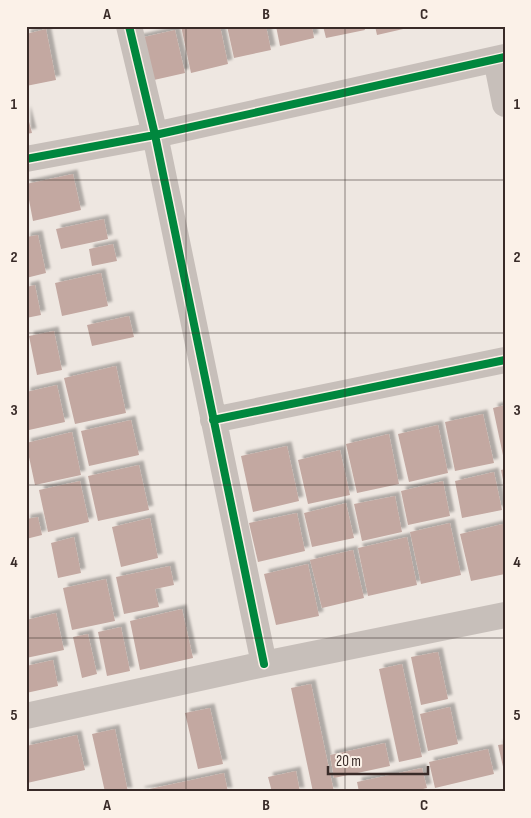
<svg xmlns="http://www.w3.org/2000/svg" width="531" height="818" font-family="'Sofia Sans Condensed',sans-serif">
	<defs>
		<filter id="shadow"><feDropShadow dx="4.5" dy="-4.5" stdDeviation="1" flood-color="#0004"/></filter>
	</defs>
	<rect width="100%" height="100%" fill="#eee7e1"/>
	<path fill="#c3a8a1" filter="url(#shadow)" d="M 181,26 L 220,26 L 228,64 L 191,73 Z
		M 227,26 L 266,26 L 271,50 L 234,58 Z
		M 276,26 L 312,26 L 314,38 L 280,46 Z
		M 323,26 L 364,26 L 365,30 L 326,38 Z
		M 375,26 L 412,26 L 412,27 L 377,35 Z
		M 46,29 L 56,80 L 26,86 L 26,34 Z
		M 175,30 L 185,73 L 145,82 L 135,39 Z
		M 26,110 L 32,133 L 26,134 Z
		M 73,174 L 81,210 L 33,221 L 26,184 Z
		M 104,219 L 108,239 L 61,249 L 56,229 Z
		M 38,235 L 46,273 L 26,278 L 26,237 Z
		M 113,244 L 117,261 L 92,266 L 89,249 Z
		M 101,273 L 108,306 L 62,316 L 55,283 Z
		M 35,285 L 41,315 L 26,318 L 26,287 Z
		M 129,316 L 134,337 L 92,346 L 87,325 Z
		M 54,331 L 62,370 L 37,375 L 29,336 Z
		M 116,366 L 126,413 L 75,424 L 64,378 Z
		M 57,385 L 65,422 L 29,430 L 26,416 L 26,392 Z
		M 505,405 L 505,460 L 504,460 L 493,408 Z
		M 483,414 L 494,463 L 455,471 L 445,422 Z
		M 131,420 L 139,455 L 89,466 L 81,431 Z
		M 438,425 L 448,473 L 409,482 L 398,434 Z
		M 72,432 L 81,475 L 35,485 L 26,443 Z
		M 389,434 L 399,484 L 357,493 L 346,444 Z
		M 287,446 L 299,501 L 253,512 L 241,456 Z
		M 340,450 L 350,495 L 308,504 L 298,460 Z
		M 139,465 L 149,510 L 98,521 L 88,476 Z
		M 505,469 L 505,485 L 504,485 L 501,470 Z
		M 494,472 L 502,510 L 462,518 L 455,481 Z
		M 80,481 L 89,522 L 48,532 L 39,490 Z
		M 443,481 L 450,516 L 408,525 L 401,491 Z
		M 395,496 L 402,532 L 362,541 L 354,504 Z
		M 346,503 L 354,538 L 312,547 L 304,513 Z
		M 297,513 L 305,551 L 258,562 L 249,523 Z
		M 38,517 L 42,535 L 26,539 L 26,519 Z
		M 150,518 L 158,558 L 121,567 L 112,527 Z
		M 450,523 L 461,575 L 421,584 L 410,532 Z
		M 503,524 L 505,574 L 471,581 L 460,534 Z
		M 74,537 L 81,573 L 58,578 L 51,543 Z
		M 407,537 L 417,585 L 368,596 L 358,548 Z
		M 353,550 L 364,598 L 322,608 L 310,560 Z
		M 308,564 L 319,616 L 276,625 L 264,574 Z
		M 170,566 L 174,585 L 155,589 L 159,607 L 124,614 L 116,577 Z
		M 106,579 L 115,621 L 72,630 L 63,588 Z
		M 182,609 L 193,658 L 140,670 L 130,621 Z
		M 56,613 L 64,650 L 26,658 L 26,620 Z
		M 121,627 L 130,671 L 107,676 L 98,632 Z
		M 88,634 L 97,674 L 82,678 L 73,637 Z
		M 438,652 L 448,699 L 421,705 L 411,657 Z
		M 53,660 L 58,686 L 26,693 L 26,666 Z
		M 402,664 L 422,757 L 399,762 L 379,669 Z
		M 311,684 L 334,792 L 313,792 L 291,688 Z
		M 450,707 L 458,744 L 428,751 L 420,714 Z
		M 210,708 L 223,764 L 198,769 L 185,713 Z
		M 115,729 L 128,792 L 105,792 L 92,734 Z
		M 77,735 L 85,770 L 27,783 L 26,746 Z
		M 385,743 L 390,766 L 334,778 L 330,755 Z
		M 505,744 L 505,771 L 504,771 L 498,745 Z
		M 488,749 L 494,774 L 435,788 L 429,762 Z
		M 422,768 L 427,788 L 411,792 L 359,792 L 357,782 Z
		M 296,771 L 300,792 L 272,792 L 268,777 Z
		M 224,773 L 228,792 L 140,792 L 140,791 Z"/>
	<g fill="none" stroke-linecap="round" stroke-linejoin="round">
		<path stroke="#c7bfba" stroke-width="26" d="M 129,26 L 155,135 L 264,664
			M 496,59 L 505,104
			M 26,159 L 155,135 L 505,57
			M 213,420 L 505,360
			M 26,716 L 264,664 L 505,615"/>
		<defs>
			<path id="cycleway" d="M 129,26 L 155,135 L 264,664
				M 26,159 L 155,135 L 505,57
				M 213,420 L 505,360"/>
		</defs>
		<use href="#cycleway" stroke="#fbf1e8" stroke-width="11"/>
		<use href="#cycleway" stroke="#00873e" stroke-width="8"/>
	</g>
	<path fill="none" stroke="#392b28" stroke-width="1" stroke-opacity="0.55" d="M 186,26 L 186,792M 345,26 L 345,792M 26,180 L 505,180M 26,333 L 505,333M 26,485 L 505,485M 26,638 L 505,638"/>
	<rect width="531" height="818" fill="none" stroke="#fbf1e8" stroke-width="55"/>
	<path d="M328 766v8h100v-8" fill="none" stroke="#392b28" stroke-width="2.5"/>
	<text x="336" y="766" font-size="15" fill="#392b28" stroke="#fbf1e8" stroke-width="4" paint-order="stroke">20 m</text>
	<rect x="28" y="28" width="476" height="762" fill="none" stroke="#392b28" stroke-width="2"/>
	<g font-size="16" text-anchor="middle" font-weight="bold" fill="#392b28">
		<text x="107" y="19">A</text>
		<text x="266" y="19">B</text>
		<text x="424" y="19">C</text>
		<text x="14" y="109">1</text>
		<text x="517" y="109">1</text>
		<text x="14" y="262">2</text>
		<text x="517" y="262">2</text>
		<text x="14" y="415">3</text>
		<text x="517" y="415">3</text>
		<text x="14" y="567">4</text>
		<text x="517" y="567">4</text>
		<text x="14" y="720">5</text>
		<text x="517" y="720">5</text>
		<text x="107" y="810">A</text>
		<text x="266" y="810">B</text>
		<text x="424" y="810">C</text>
	</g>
</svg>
